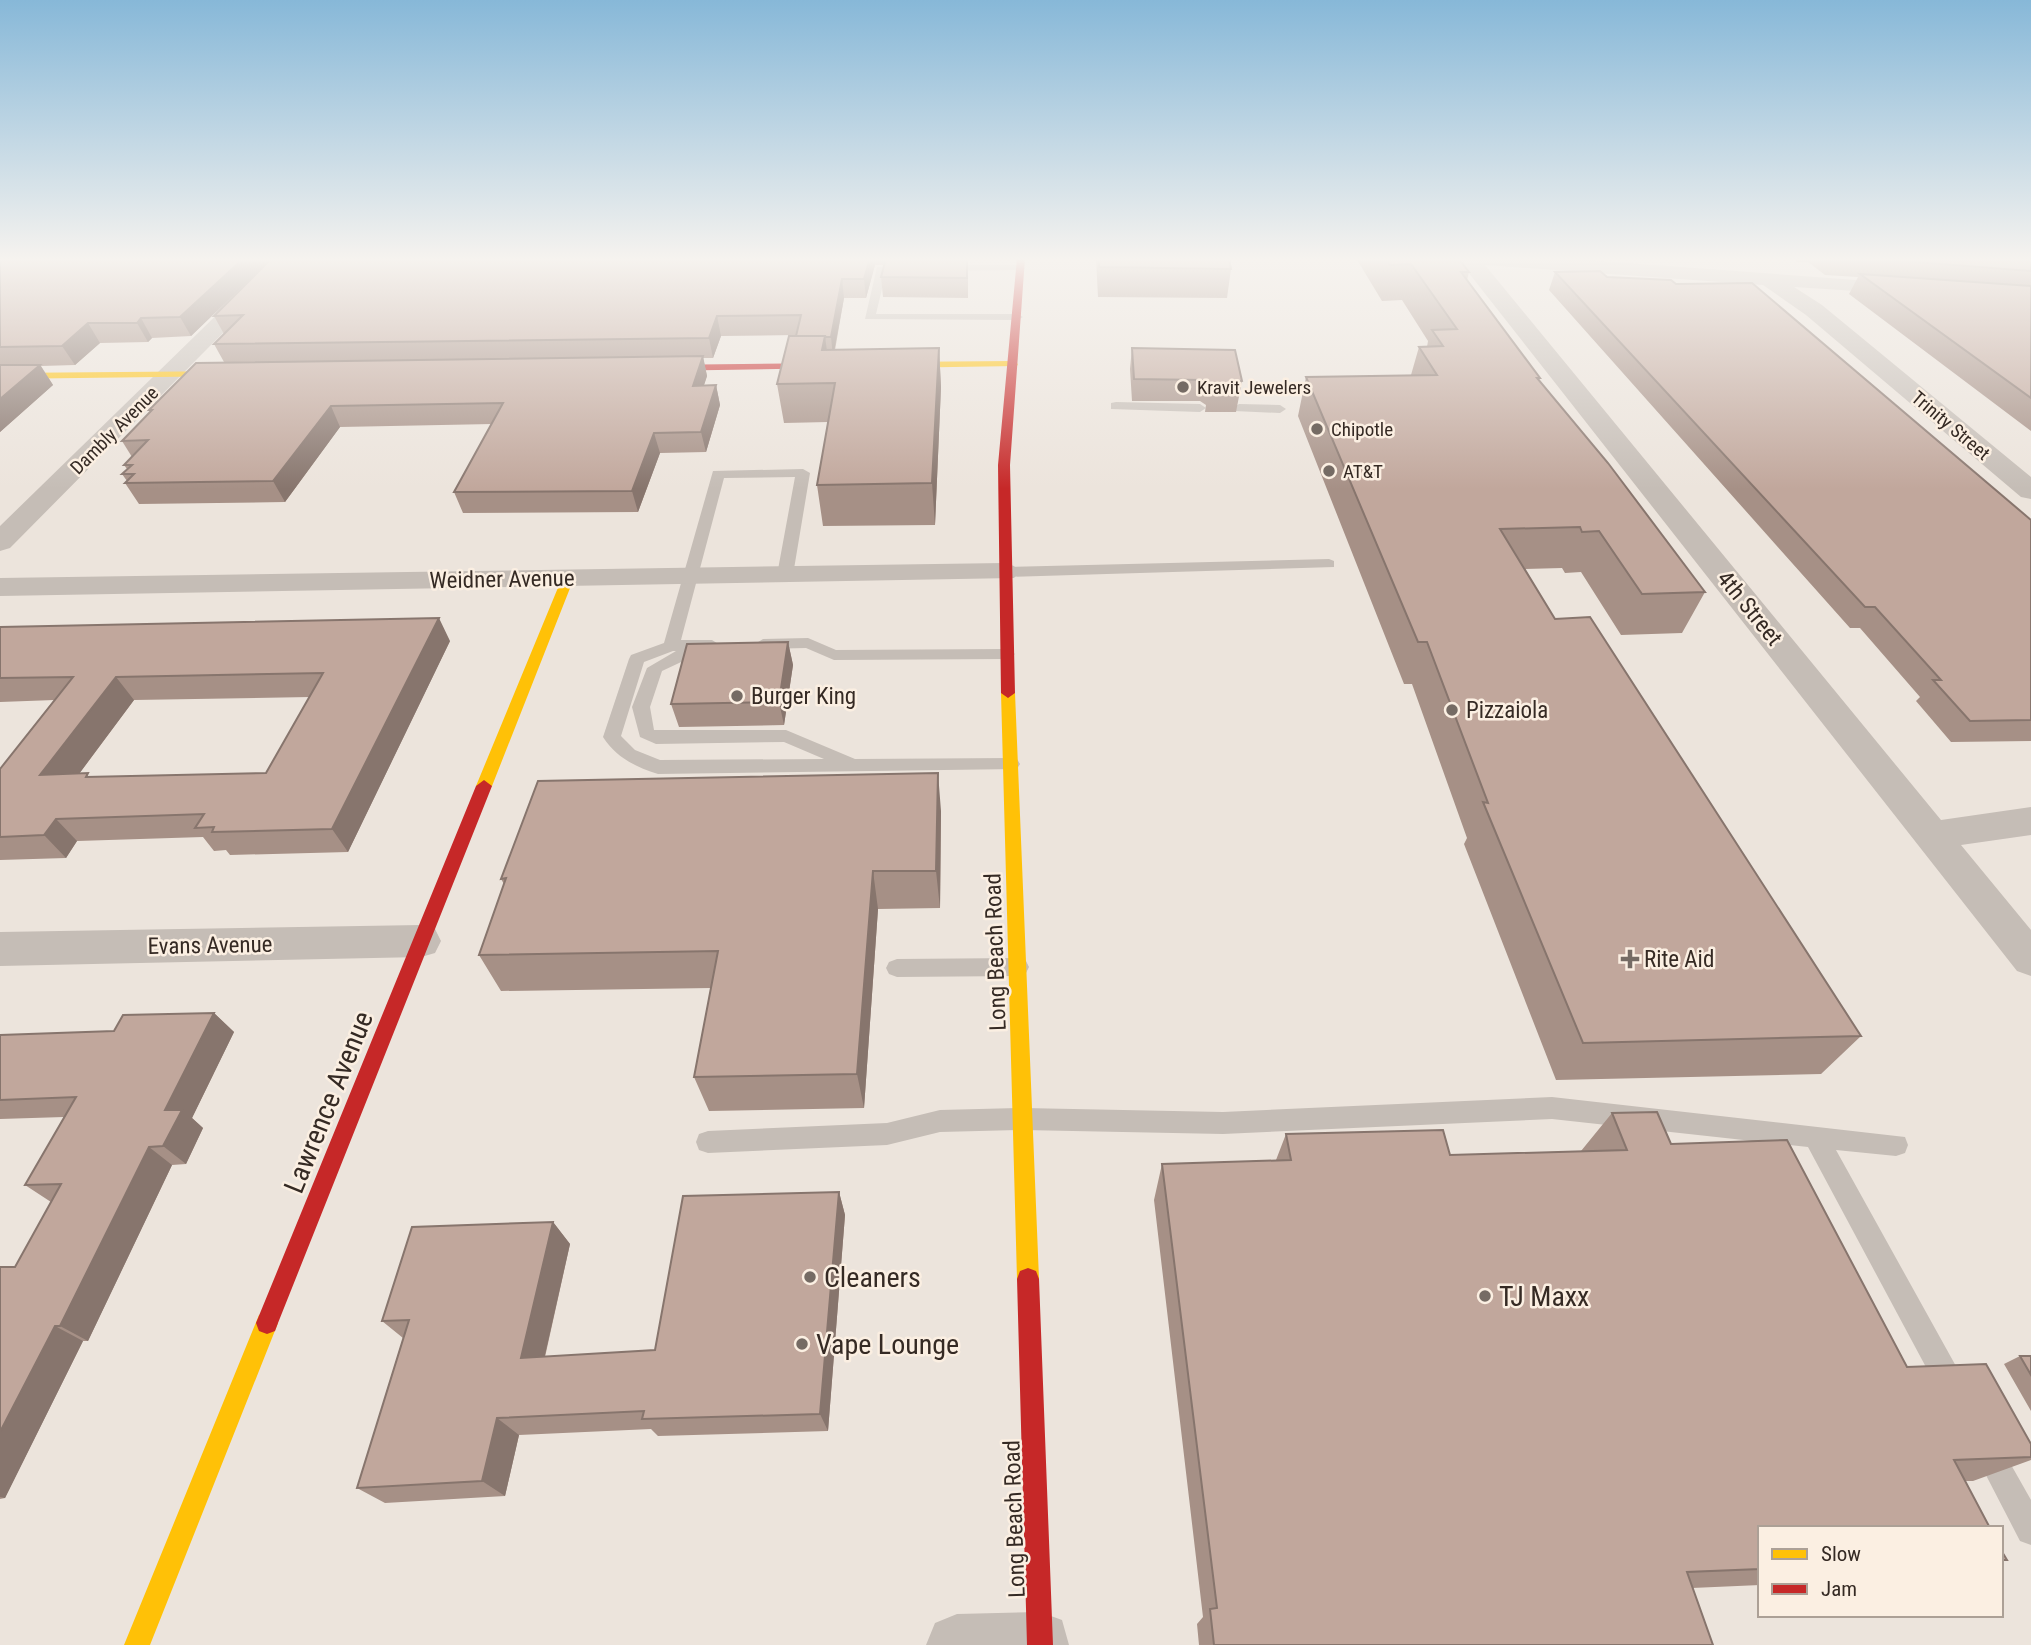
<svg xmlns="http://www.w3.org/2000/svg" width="2031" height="1645" font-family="'Roboto Condensed',sans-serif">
	<rect width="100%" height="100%" fill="#ece4dc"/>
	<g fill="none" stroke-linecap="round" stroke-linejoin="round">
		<path fill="#c5bdb6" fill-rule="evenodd" d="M 1020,265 L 1025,268 L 1024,270 L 941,271 L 936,268 L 941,265 Z
			M 907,266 L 911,267 L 911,271 L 886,272 L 876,314 L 1017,314 L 1023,317 L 1017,320 L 865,319 L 877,267 Z
			M 1116,402 L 1200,404 L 1206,408 L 1200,412 L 1111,409 L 1111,403 Z
			M 1239,404 L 1280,405 L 1286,409 L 1280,413 L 1234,411 L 1233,408 Z
			M 803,469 L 810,473 L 793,575 L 785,580 L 777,575 L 795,477 L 724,478 L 681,640 L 712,640 L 720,645 L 712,650 L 695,651 L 694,656 L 662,671 L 650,707 L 654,730 L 786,730 L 855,759 L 1011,758 L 1017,759 L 1020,764 L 1017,769 L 658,774 C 635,767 616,757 603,737 L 629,659 L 631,655 L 664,643 L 713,471 ZM 673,651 L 676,651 L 647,668 L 632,707 L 640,737 L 656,744 L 784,742 L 824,759 L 660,760 L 635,750 L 621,736 L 644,662 Z
			M 1329,559 L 1334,561 L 1334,567 L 1004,577 L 996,572 L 1004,567 Z
			M 808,638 L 836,650 L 1007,649 L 1015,654 L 1007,659 L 834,660 L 806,648 L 763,649 L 755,644 L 763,639 Z
			M 1018,958 L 1026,961 L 1029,967 L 1026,973 L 1018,976 L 897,977 L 889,974 L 886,968 L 889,962 L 897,959 Z
			M 1552,1097 L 1905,1137 L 1908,1145 L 1905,1153 L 1896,1156 L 1836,1150 L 1962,1377 L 1966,1387 L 1962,1397 L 1952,1401 L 1942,1397 L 1808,1147 L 1552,1119 L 1223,1134 L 1023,1130 L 940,1132 L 887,1145 L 708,1153 L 699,1150 L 696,1142 L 699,1134 L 708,1131 L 887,1123 L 940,1110 L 1023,1108 L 1223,1112 Z
			M 1987,1436 L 1997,1440 L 2031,1500 L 2031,1545 L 2020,1541 L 1973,1450 L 1977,1440 Z"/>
		<path fill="#c5bdb6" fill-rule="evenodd" d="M 275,258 L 297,258 L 10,548 L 0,551 L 0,526 Z
			M 1457,258 L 1559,258 L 1910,284 L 1913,288 L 1910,292 L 1903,294 L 1794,287 L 1822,305 L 2031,477 L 2031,499 L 2021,497 L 1806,315 L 1763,285 L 1485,265 L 1941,820 L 2031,807 L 2031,835 L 1961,845 L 2031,930 L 2031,976 L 2017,971 Z
			M 1004,563 L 1014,566 L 1019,572 L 1014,578 L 0,596 L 0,578 Z
			M 421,925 L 435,929 L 441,941 L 435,953 L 421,957 L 0,966 L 0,932 Z
			M 1040,1612 L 1062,1620 L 1069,1645 L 926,1645 L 935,1623 L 957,1614 Z"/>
		<path fill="#ffc107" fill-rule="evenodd" d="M 1013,361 L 1018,364 L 1017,366 L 889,368 L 884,365 L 889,362 Z
			M 241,371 L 242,373 L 237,376 L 0,379 L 0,373 Z
			M 568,574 L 574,578 L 492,786 L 484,792 L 479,790 L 476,786 L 562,578 Z
			M 1008,688 L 1015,693 L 1039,1279 L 1036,1287 L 1028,1290 L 1020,1287 L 1017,1279 L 1001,693 Z
			M 267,1312 L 275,1315 L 278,1323 L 150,1645 L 124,1645 L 259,1315 Z"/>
		<path fill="#c62828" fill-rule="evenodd" d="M 1017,258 L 1025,258 L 1010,465 L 1015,693 L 1008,698 L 1001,693 L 998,465 Z
			M 832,363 L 836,364 L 836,368 L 655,371 L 650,368 L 655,365 Z
			M 484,780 L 492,786 L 278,1323 L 275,1331 L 267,1334 L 259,1331 L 256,1323 L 476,786 Z
			M 1028,1268 L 1036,1271 L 1039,1279 L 1053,1645 L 1027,1645 L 1017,1279 L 1020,1271 Z"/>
	</g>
	<path fill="#a69086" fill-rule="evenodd" d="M 0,258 L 272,258 L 191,336 L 152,338 L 148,342 L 100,343 L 75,365 L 41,366 L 53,385 L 0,432 Z
		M 272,258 L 968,258 L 968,298 L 883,297 L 881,277 L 884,265 L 875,265 L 866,298 L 844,298 L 835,350 L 939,348 L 941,387 L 935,525 L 823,526 L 817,485 L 828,422 L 784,423 L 777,384 L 796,335 L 721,336 L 713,358 L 703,358 L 707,376 L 704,385 L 716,385 L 720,405 L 706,452 L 660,453 L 638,512 L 463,513 L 454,492 L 492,424 L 340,427 L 285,502 L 139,504 L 125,483 L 127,481 L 122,474 L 127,469 L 124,465 L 132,457 L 122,441 L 150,412 L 149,410 L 224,362 L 214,344 L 224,334 L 214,316 Z
		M 1096,258 L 1229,258 L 1231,269 L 1227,298 L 1098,297 Z
		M 1356,258 L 1458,258 L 1469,272 L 1467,280 L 1540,378 L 1539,380 L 1705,592 L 1682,633 L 1621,635 L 1581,572 L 1565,573 L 1562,568 L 1525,569 L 1555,619 L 1861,1036 L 1821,1074 L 1556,1080 L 1464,844 L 1467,838 L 1412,684 L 1404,684 L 1298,416 L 1306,377 L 1411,375 L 1419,347 L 1427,347 L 1428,341 L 1402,300 L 1382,301 Z
		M 1792,258 L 2031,258 L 2031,431 L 1849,294 L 1858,277 L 1825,275 L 1808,262 L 1797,262 Z
		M 1555,272 L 1676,284 L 2031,520 L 2031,741 L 1951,742 L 1916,701 L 1920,697 L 1860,628 L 1850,628 L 1549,290 Z
		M 1132,348 L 1242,381 L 1236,412 L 1205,412 L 1206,405 L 1200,401 L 1132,401 L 1130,369 Z
		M 0,627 L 450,641 L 348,852 L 230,855 L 226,850 L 214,851 L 203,837 L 77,841 L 66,858 L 0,860 L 0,769 L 54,700 L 0,702 ZM 310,697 L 266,773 L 91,777 L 79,774 L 134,700 Z
		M 788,642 L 793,665 L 784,725 L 679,727 L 671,704 Z
		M 941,811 L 940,908 L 878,909 L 864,1108 L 709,1111 L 694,1077 L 711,988 L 501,991 L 479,955 L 504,884 L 501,879 Z
		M 214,1013 L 234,1032 L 192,1118 L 203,1128 L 186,1164 L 172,1165 L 88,1341 L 83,1341 L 5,1498 L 0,1499 L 0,1267 L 15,1267 L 51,1202 L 25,1185 L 64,1117 L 0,1119 L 0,1035 L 114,1031 Z
		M 1612,1113 L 1671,1144 L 1907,1367 L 2031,1444 L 2031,1460 L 1973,1481 L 1965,1481 L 1760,1528 L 1760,1585 L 1692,1588 L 1713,1645 L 1199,1645 L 1197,1624 L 1203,1617 L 1154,1200 L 1162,1164 L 1276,1160 L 1286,1134 L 1450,1155 L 1581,1151 Z
		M 839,1192 L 845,1215 L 828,1431 L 658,1436 L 651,1429 L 519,1435 L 505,1496 L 385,1503 L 357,1488 L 403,1338 L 382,1321 L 553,1222 L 570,1244 L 545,1357 L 655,1350 Z
		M 2020,1356 L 2031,1356 L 2031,1411 L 2004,1364 Z"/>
	<path fill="#87756d" d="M 244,258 L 272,258 L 191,336 L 180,317 Z
		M 870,258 L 875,258 L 875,265 L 866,298 L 864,279 Z
		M 842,279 L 844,298 L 833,357 L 831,337 Z
		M 717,316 L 721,336 L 713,358 L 709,338 Z
		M 141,318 L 152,338 L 148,342 L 137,323 Z
		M 88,323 L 100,343 L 75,365 L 62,346 Z
		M 825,336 L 830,374 L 822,350 Z
		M 939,348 L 941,387 L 935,525 L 932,483 Z
		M 703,356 L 707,376 L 697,406 L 693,386 Z
		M 40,365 L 53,385 L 0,432 L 0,399 Z
		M 716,385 L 720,405 L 706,452 L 701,432 Z
		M 331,406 L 340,427 L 285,502 L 273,481 Z
		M 654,433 L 660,453 L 638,512 L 632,491 Z
		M 439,618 L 450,641 L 348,852 L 332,829 Z
		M 788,642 L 793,665 L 784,725 L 779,702 Z
		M 116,677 L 134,700 L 61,798 L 40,775 Z
		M 938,773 L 941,811 L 940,908 L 936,871 Z
		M 56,819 L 77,841 L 66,858 L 44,835 Z
		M 873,871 L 878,909 L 864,1108 L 857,1074 Z
		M 214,1013 L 234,1032 L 192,1118 L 203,1128 L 186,1164 L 163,1146 L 165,1110 Z
		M 149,1147 L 172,1165 L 88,1341 L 60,1326 Z
		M 839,1192 L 845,1215 L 828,1431 L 820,1414 Z
		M 553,1222 L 570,1244 L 540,1377 L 521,1358 Z
		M 55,1326 L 83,1341 L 5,1498 L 0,1497 L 0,1432 Z
		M 497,1418 L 519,1435 L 505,1496 L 482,1481 Z"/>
	<path fill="#c1a79c" stroke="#87756d" stroke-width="2" fill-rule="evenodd" d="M 0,258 L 244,258 L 180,317 L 141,318 L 137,323 L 88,323 L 62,346 L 0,347 Z
		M 272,258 L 870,258 L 864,279 L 842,279 L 831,337 L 825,337 L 825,336 L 796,336 L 801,315 L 717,316 L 709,338 L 214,344 L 243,315 L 214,316 Z
		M 886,258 L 967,258 L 967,278 L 881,277 Z
		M 1099,258 L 1229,258 L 1231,269 L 1099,267 Z
		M 1386,258 L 1458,258 L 1469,272 L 1461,272 L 1540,378 L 1537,378 L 1608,463 L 1705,592 L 1642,594 L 1599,531 L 1582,532 L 1580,527 L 1500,529 L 1555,619 L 1590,617 L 1861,1036 L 1583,1043 L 1483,802 L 1488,803 L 1427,642 L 1418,642 L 1306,377 L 1437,375 L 1419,347 L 1443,346 L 1432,330 L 1457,329 L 1411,264 L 1390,265 Z
		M 1864,258 L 2031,258 L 2031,271 Z
		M 1600,271 L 1607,277 L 1671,280 L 1676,284 L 1752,283 L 2031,520 L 2031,720 L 1970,721 L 1933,680 L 1941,680 L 1875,607 L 1865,607 L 1555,272 Z
		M 1860,274 L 2031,286 L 2031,398 Z
		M 789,336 L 825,336 L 822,350 L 939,348 L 932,483 L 817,485 L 835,383 L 777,384 Z
		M 1132,348 L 1235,350 L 1242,381 L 1236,382 L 1234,386 L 1239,391 L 1208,390 L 1211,386 L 1203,380 L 1134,379 Z
		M 703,356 L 693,386 L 716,385 L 701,432 L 654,433 L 632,491 L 454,492 L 503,403 L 331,406 L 273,481 L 125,483 L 134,474 L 122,474 L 132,465 L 124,465 L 148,440 L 122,441 L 152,410 L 149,410 L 196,363 Z
		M 0,365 L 40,365 L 0,399 Z
		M 439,618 L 332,829 L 212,832 L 214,827 L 195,828 L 204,814 L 56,819 L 44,835 L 0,837 L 0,769 L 73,677 L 0,678 L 0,627 ZM 323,673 L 266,773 L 86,777 L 88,773 L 40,775 L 116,677 Z
		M 788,642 L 779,702 L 671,704 L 687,644 Z
		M 938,773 L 936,871 L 873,871 L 857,1074 L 694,1077 L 718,951 L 479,955 L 506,878 L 501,879 L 538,781 Z
		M 214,1013 L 165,1110 L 182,1110 L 163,1146 L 149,1147 L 60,1326 L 55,1326 L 0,1432 L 0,1267 L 15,1267 L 61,1184 L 25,1185 L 76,1097 L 0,1100 L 0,1035 L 114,1031 L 123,1015 Z
		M 1657,1112 L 1671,1144 L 1787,1140 L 1907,1367 L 1986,1364 L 2031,1444 L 2031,1457 L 1954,1460 L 1990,1528 L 1760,1528 L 1760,1569 L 1687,1572 L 1713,1645 L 1214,1645 L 1210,1609 L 1217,1608 L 1162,1164 L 1291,1160 L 1286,1134 L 1443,1130 L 1450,1155 L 1627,1150 L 1612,1113 Z
		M 839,1192 L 820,1414 L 642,1419 L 644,1411 L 497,1418 L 482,1481 L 357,1488 L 409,1320 L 382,1321 L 412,1227 L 553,1222 L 521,1358 L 655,1350 L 683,1196 Z
		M 2020,1356 L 2031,1356 L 2031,1375 Z
		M 2001,1550 L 2007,1560 L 2001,1560 Z"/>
	<linearGradient id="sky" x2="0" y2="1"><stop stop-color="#87b8d8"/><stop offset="0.53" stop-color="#f6f3ef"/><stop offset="1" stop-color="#f6f3ef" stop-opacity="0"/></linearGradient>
	<rect width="2031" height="489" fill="url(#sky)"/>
	<g fill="#756b64" stroke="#fbefe2" stroke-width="2.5">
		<circle cx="1183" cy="387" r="7"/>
		<circle cx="1317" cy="429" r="7"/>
		<circle cx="1329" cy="471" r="7"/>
		<circle cx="737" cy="696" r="7"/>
		<circle cx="1452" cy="710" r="7"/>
		<path d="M1626.5 948.5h7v7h7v7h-7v7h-7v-7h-7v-7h7z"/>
		<circle cx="810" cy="1277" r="7"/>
		<circle cx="1485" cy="1296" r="7"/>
		<circle cx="802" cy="1344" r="7"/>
	</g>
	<g text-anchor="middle" stroke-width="5" stroke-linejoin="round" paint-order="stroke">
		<g font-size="19" fill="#352a24" stroke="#fbefe2" text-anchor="start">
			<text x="1197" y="394">Kravit Jewelers</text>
			<text x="1331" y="436">Chipotle</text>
			<text x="1343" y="478">AT&amp;T</text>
		</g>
		<g font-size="19" fill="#352a24" stroke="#fbefe2">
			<text transform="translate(1951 425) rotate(40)" y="7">Trinity Street</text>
			<text transform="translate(114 430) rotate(-45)" y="7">Dambly Avenue</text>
		</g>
		<g font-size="23" fill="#352a24" stroke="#fbefe2">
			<text transform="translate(502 579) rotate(-1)" y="8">Weidner Avenue</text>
			<text transform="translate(1750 608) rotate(51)" y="8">4th Street</text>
			<text transform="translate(210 945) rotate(-1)" y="8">Evans Avenue</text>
			<text transform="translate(995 952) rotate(-92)" y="8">Long Beach Road</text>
			<text transform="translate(1014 1519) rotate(-92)" y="8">Long Beach Road</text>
		</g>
		<g font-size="23" fill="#352a24" stroke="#fbefe2" text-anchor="start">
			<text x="751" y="704">Burger King</text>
			<text x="1466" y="718">Pizzaiola</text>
			<text x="1644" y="967">Rite Aid</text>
		</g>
		<g font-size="28" fill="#352a24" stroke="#fbefe2">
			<text transform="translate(328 1102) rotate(-68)" y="10">Lawrence Avenue</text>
		</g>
		<g font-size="28" fill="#352a24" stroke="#fbefe2" text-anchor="start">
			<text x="824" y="1287">Cleaners</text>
			<text x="1499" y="1306">TJ Maxx</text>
			<text x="816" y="1354">Vape Lounge</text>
		</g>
	</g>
	<rect x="1758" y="1526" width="245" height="91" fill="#fbefe2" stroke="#aca096" stroke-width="2"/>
	<rect x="1772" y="1549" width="35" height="10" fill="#ffc107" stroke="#aca096" stroke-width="2"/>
	<text x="1821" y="1561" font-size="21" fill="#352a24">Slow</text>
	<rect x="1772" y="1584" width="35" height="10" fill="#c62828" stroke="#aca096" stroke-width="2"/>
	<text x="1821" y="1596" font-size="21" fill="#352a24">Jam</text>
</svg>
